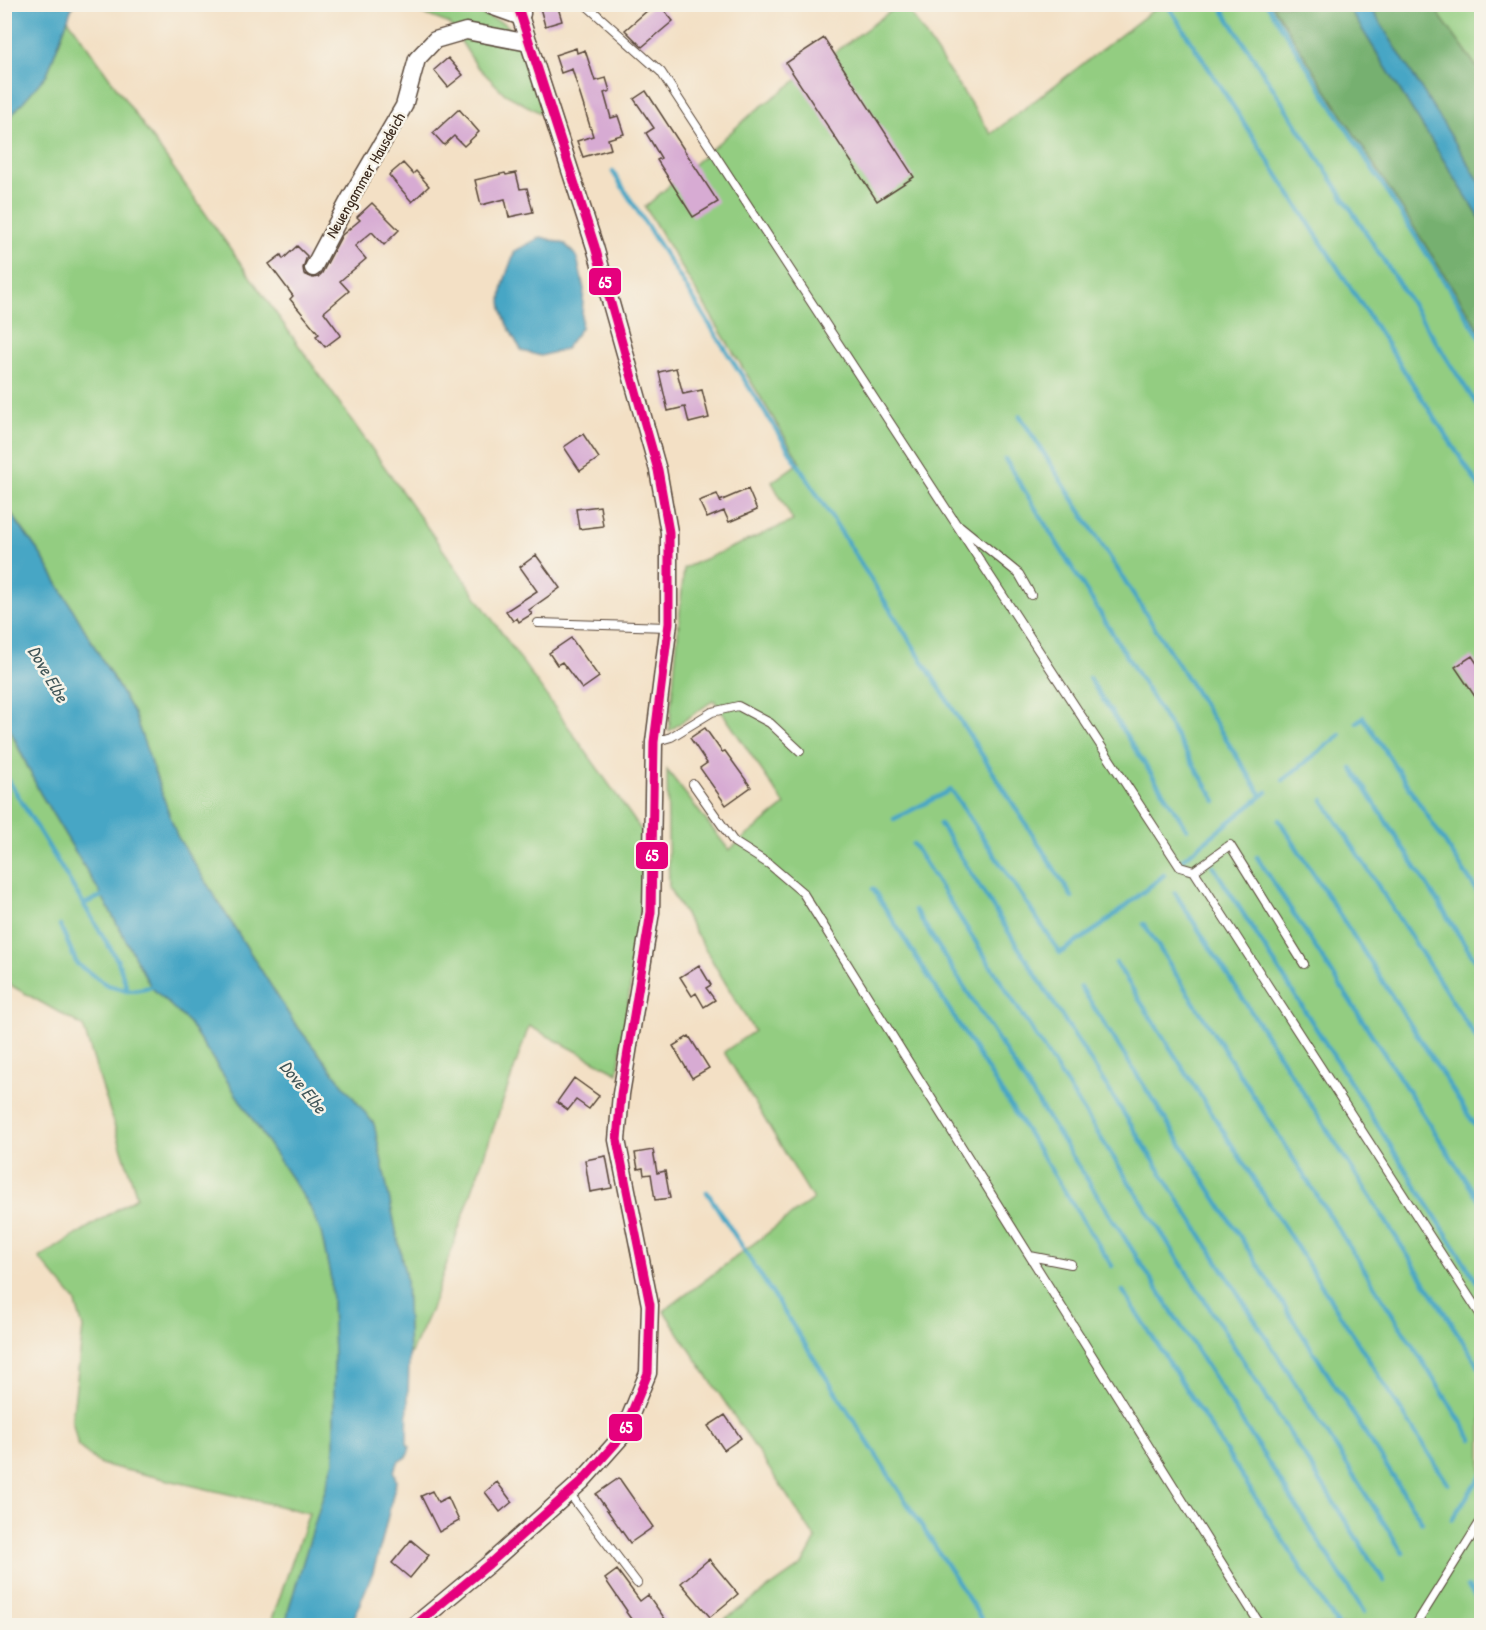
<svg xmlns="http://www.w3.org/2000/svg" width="1486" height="1630" font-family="'Patrick Hand',sans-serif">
	<rect width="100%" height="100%" fill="#f7f3e8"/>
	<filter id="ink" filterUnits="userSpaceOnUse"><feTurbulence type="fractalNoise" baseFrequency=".0167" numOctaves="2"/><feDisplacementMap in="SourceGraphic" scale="12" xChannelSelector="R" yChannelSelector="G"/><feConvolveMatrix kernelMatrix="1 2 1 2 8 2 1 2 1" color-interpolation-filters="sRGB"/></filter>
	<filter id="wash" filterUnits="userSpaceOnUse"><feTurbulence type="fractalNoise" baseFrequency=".008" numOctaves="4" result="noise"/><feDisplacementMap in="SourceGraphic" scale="24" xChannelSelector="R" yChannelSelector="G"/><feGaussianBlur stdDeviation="1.35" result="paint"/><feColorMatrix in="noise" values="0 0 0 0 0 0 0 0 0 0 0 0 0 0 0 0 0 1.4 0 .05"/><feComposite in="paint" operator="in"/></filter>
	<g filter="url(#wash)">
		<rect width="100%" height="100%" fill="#f3e0c5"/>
		<path fill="#93cd81" stroke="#677c50" stroke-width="1.5" d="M 401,5 L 457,5 L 504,23 L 517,35 L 525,51 L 544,115 L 505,94 L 476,65 L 450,24 Z
			M 899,5 L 905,5 L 991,134 L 1160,5 L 1272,5 L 1481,332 L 1481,1625 L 716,1625 L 802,1565 L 816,1539 L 664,1311 L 813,1199 L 724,1052 L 754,1031 L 669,888 L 667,770 L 729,850 L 785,805 L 714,700 L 669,731 L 684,568 L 793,521 L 772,482 L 800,462 L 645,207 L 755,111 Z
			M 1432,5 L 1481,5 L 1481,73 Z
			M 68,19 L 644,834 L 641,912 L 618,1073 L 529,1026 L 431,1309 L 409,1357 L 406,1279 L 374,1124 L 293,1021 L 177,836 L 134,714 L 41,555 L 5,504 L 4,123 L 47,74 Z
			M 4,718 L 40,793 L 102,896 L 151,987 L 189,1023 L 309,1205 L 321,1232 L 331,1279 L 334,1353 L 334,1461 L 289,1608 L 286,1625 L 270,1625 L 309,1513 L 100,1464 L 78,1446 L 72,1420 L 83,1328 L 75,1300 L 39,1258 L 137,1197 L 83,1026 L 5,982 Z"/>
		<path fill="#76b06f" stroke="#586d46" stroke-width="1.5" d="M 1272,5 L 1347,5 L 1481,220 L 1481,332 Z
			M 1369,5 L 1432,5 L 1481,73 L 1481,184 Z"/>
		<path fill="#46a6c5" stroke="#406872" stroke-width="1.5" d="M 5,4 L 73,5 L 47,74 L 5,123 Z
			M 1347,5 L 1369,5 L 1481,184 L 1481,220 Z
			M 541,237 L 565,244 L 577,257 L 584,289 L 581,328 L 565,349 L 541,356 L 522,351 C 494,307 497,298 515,251 Z
			M 4,504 L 41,555 L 134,714 L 177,836 L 293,1021 L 374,1124 L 406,1279 L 409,1357 L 407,1444 L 410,1447 L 407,1457 L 399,1461 L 394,1471 L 396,1482 L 382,1541 L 373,1572 L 351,1625 L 286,1625 L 289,1608 L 334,1461 L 334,1353 L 331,1279 L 321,1232 L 309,1205 L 189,1023 L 151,987 L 102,896 L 40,793 L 5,718 Z"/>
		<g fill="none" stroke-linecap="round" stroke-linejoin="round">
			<path stroke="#46a6c5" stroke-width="4.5" d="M 1167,4 L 1482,491
				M 1219,4 L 1482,413
				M 1267,4 L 1482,340
				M 613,172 L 1072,897
				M 1020,416 L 1262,796
				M 1005,459 L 1216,801
				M 1089,678 L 1187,829
				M 1357,722 L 1363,717 L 1482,899
				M 1352,768 L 1482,971
				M 4,773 L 118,961 L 128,991
				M 1283,780 L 1340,735
				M 1323,800 L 1482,1047
				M 894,819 L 951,790 L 1060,953 L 1101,926 L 1164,875
				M 1279,820 L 1482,1136
				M 940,824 L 1403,1553
				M 913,844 L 1384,1581
				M 1257,857 L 1482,1205
				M 1183,859 L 1267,792
				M 1213,866 L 1482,1290
				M 873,889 L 1112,1266
				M 1175,893 L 1482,1371
				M 84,904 L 102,896
				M 915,910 L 1364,1612
				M 1144,924 L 1472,1439
				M 60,925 L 77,964 L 107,985 L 128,991 L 151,987
				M 1116,963 L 1448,1484
				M 1081,987 L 1422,1522
				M 707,1192 L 986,1626
				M 1123,1291 L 1338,1626
				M 1452,1519 L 1482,1474
				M 1468,1587 L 1482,1607"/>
		</g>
		<g id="blocks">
			<path fill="#d7abd3" d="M 539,4 L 557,4 L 562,21 L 545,26 Z
				M 655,4 L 659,4 L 673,21 L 642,47 L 625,30 Z
				M 824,38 L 914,177 L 877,201 L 786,63 Z
				M 576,48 L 577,53 L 585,50 L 595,81 L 606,78 L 610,91 L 604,93 L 611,118 L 618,116 L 624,134 L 608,139 L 611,149 L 583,157 L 577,141 L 593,136 L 572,69 L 561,73 L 555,55 Z
				M 448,58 L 463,75 L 448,87 L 434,70 Z
				M 646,91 L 718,202 L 693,217 L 657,160 L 661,158 L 646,133 L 654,128 L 634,99 Z
				M 459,109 L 479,132 L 464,146 L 454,136 L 444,145 L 433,133 Z
				M 403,163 L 413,174 L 416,171 L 429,186 L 412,202 L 389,175 Z
				M 505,173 L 506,175 L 516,173 L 520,189 L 527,188 L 533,212 L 509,217 L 505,199 L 481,205 L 475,180 Z
				M 372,203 L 399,230 L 384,245 L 372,232 L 355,246 L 366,259 L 340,281 L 349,291 L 324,312 L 341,335 L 325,347 L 316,336 L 319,334 L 290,299 L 293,296 L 269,264 L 281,255 L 283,259 L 297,246 L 307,256 L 303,268 L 304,274 L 313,278 L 318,277 L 322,273 L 342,235 L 360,220 L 357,217 Z
				M 676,368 L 683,394 L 702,390 L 709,418 L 689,423 L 685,407 L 668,411 L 659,372 Z
				M 583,434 L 599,458 L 580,471 L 564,447 Z
				M 748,489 L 757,510 L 729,522 L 724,511 L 707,518 L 699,501 L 717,494 L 721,503 L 720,501 Z
				M 600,506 L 603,526 L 579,529 L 576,509 Z
				M 536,555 L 560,588 L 529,610 L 532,614 L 519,622 L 517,618 L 513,621 L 506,611 L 537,591 L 520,567 Z
				M 571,638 L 599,677 L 582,689 L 562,662 L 557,665 L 549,653 Z
				M 1472,656 L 1482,671 L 1482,707 L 1455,667 Z
				M 705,728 L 722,752 L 725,751 L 751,787 L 726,805 L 700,768 L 707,763 L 690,738 Z
				M 699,965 L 711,985 L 706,988 L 715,1000 L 704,1007 L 696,993 L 692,996 L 680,977 Z
				M 689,1036 L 709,1068 L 692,1078 L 673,1046 Z
				M 574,1078 L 599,1096 L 589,1109 L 576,1100 L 568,1110 L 557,1102 Z
				M 653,1150 L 657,1173 L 665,1171 L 670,1198 L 655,1200 L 651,1174 L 644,1175 L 643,1168 L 638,1169 L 635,1153 Z
				M 606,1156 L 612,1188 L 590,1192 L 585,1160 Z
				M 725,1415 L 741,1438 L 724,1450 L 708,1426 Z
				M 619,1478 L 653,1527 L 630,1543 L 596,1494 Z
				M 497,1482 L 512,1502 L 500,1512 L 485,1492 Z
				M 432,1491 L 438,1502 L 448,1497 L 459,1521 L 439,1532 L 421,1496 Z
				M 411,1540 L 429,1555 L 410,1578 L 392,1563 Z
				M 709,1559 L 738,1594 L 710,1617 L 681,1583 Z
				M 617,1570 L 640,1601 L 648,1595 L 670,1626 L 636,1626 L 626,1612 L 627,1611 L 605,1579 Z"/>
		</g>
	</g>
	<g filter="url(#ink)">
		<use href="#blocks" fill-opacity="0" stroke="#574537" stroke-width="1.5"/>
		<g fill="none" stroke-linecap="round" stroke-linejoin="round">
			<defs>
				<path id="lane" d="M 585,4 L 661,72 L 1180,867 L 1194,871 L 1482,1317
					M 960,526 L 1019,574 L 1031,595
					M 538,623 L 668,627
					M 654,742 L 671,737 L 712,712 L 738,706 L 770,723 L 800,751
					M 693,784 L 734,842 L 769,864 L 803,893 L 1261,1626
					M 1194,871 L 1230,845 L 1304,964
					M 1030,1256 L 1071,1264
					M 569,1493 L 637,1583
					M 1415,1626 L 1482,1519"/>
				<path id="street" d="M 313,268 L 349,200 L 404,106 L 417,59 L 435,40 L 466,31 L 529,43
					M 414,1626 L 489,1564 L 582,1481 L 622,1436 L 648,1373 L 650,1305 L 617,1140 L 621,1094 L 651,912 L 654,742 L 669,623 L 669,532 L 658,470 L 595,247 L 519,13"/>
				<path id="secondary" d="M 494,4 L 519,13"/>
			</defs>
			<use href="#lane" stroke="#574537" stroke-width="10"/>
			<use href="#street" stroke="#574537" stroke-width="19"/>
			<use href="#secondary" stroke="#574537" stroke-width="25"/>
			<use href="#lane" stroke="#fff" stroke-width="8"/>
			<use href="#street" stroke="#fff" stroke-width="16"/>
			<use href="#secondary" stroke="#fff" stroke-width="22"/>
			<defs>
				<path id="bus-1" d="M 414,1626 L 489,1564 L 582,1481 L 622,1436 L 648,1373 L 650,1305 L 617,1140 L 621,1094 L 651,912 L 654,742 L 669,623 L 669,532 L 658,470 L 595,247 L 517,4"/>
			</defs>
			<use href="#bus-1" stroke="#f7f3e8" stroke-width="14"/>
			<use href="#bus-1" stroke="#e5007d" stroke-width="9"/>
		</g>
	</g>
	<g text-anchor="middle" stroke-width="5" stroke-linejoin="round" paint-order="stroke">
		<g font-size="16" fill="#3b2a1e" stroke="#f7f3e8">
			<text transform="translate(365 175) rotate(-60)" y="6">Neuengammer Hausdeich</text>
		</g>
		<g font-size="18" font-style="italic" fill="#3f5558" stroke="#f7f3e8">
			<text transform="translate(48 674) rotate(60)" y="6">Dove Elbe</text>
			<text transform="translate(303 1087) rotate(51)" y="6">Dove Elbe</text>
		</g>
	</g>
	<g stroke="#f7f3e8" stroke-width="2">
		<rect x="588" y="267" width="34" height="29" rx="6" fill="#e5007d"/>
		<rect x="635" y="841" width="34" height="29" rx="6" fill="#e5007d"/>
		<rect x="608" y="1413" width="35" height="29" rx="6" fill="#e5007d"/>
	</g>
	<g font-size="16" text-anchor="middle" font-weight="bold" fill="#fff">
		<text x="605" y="288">65</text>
		<text x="652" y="861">65</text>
		<text x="626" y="1433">65</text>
	</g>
	<rect width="1486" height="1630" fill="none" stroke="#f7f3e8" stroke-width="24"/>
</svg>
